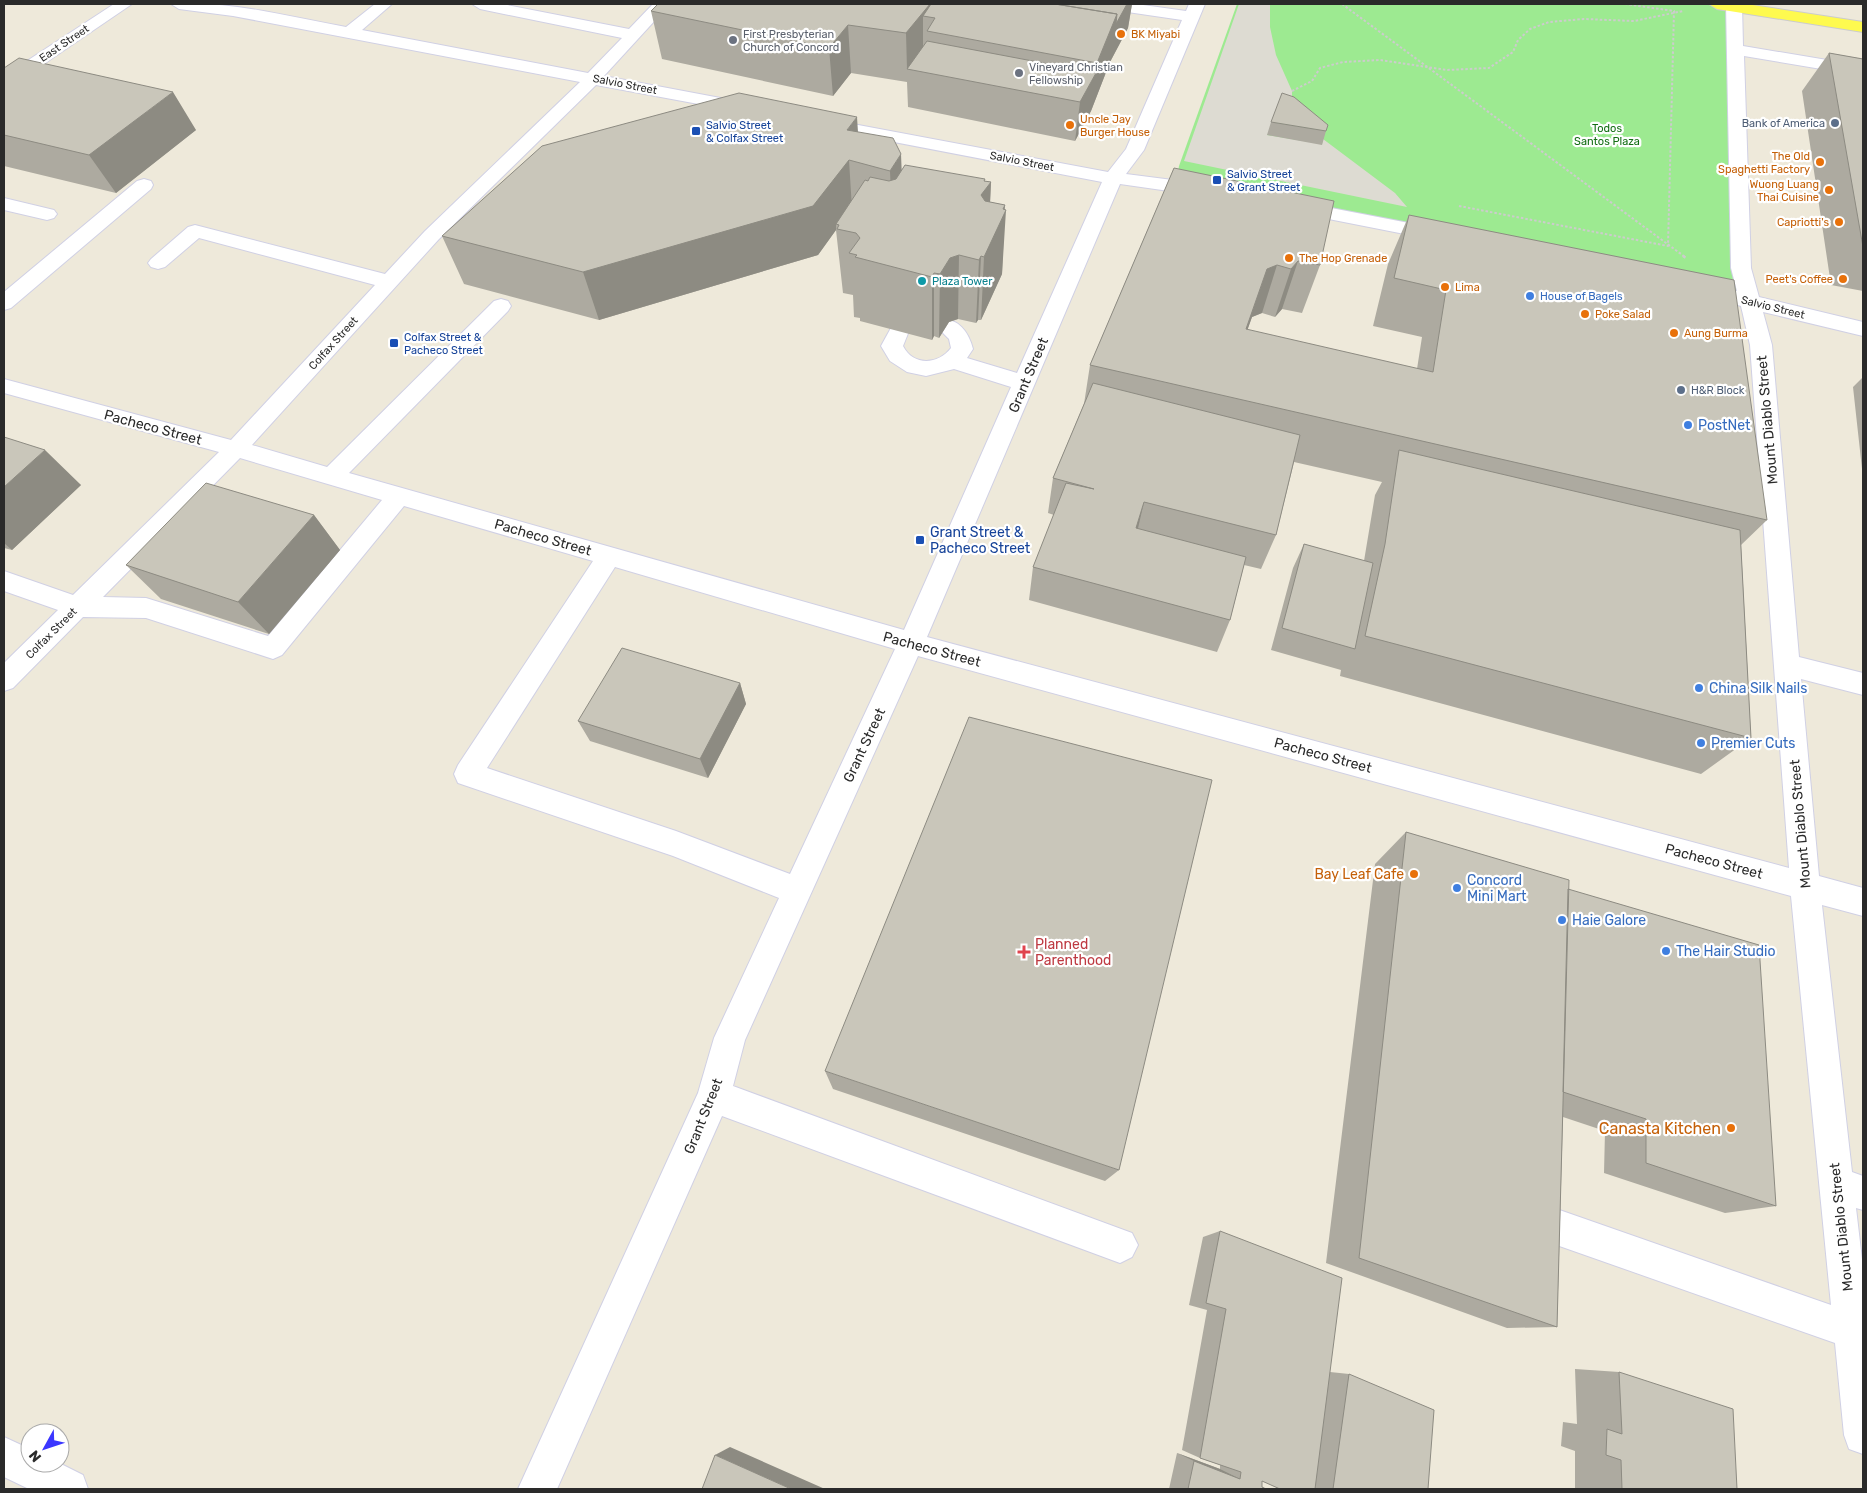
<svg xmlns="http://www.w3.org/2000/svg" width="1867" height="1493" font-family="Rubik,sans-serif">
	<rect width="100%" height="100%" fill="#eee9da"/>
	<path fill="#9dea91" d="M 1237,4 L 1717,4 L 1734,6 L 1750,302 L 1176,184 L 1179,166 Z"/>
	<path fill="#dddbd2" d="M 1239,4 L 1270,4 L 1270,27 L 1276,55 L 1292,91 L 1292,98 L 1267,135 L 1322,144 L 1323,139 L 1395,193 L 1407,207 L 1184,161 Z"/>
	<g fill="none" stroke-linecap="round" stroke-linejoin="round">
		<defs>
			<path id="minor" d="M 114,4 L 132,4 L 10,87 L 4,88 L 4,76 Z
				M 171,4 C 230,0 289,17 346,27 L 375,4 L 392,4 L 362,30 L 588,73 L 622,38 L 480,9 L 472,4 L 502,4 L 629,29 L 653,4 L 670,4 L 604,76 L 747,103 L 753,104 L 756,108 L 753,112 L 747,113 L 596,85 L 439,239 L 252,445 L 327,467 L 494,301 L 501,299 L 508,301 L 511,306 L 508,311 L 349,473 L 904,630 L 1011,387 L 954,369 L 926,376 L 907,372 L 890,361 L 881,346 L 892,326 L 899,324 L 906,326 L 909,331 L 903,346 C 913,366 938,365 951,348 L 949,339 L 936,326 L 939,321 C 958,316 969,333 973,349 L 967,358 L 1017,373 L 1102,182 L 821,128 L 815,127 L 812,123 L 815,119 L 821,118 L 1108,172 L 1126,149 L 1182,20 L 1107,9 L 1099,4 L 1136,4 L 1186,11 L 1189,4 L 1205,4 L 1144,150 L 1126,174 L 1204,184 L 1211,186 L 1213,190 L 1211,194 L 1204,196 L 1120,184 L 927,637 L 1789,868 L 1750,345 L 1741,306 L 1693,292 L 1690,287 L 1693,282 L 1700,281 L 1737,291 L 1731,268 L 1726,4 L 1742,4 L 1743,46 L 1863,66 L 1863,76 L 1744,56 L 1751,268 L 1759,297 L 1863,322 L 1863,336 L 1763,312 L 1772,345 L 1799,657 L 1863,673 L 1863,695 L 1801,679 L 1819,876 L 1863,888 L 1863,916 L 1822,905 L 1852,1172 L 1863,1176 L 1863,1210 L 1856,1208 L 1863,1268 L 1863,1454 L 1849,1449 L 1844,1435 L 1835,1343 L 1548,1242 L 1536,1236 L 1530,1224 L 1536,1212 L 1548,1206 L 1831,1305 L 1791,896 L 918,656 L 745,1040 L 733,1086 L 1132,1233 L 1138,1245 L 1132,1257 L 1120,1263 L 722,1116 L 557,1489 L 518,1489 L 698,1093 L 714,1038 L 779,898 L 673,856 L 458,783 L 454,774 L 458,765 L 593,561 L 404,506 L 282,655 L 273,659 L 146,618 L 83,617 L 13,688 L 4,691 L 4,663 L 58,610 L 4,591 L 4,571 L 73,595 L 219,452 L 4,393 L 4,379 L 231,440 L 375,285 L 199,238 L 165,267 L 158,269 L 151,267 L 148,263 L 151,259 L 188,227 L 195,225 L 385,274 L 425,231 L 580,82 L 233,16 L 179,9 ZM 240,458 L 382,500 L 268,636 L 146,598 L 103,597 ZM 615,567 L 895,649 L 790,874 L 676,831 L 487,768 Z
				M 144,179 L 151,181 L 153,185 L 151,189 L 11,308 L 4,310 L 4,292 L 137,181 Z
				M 4,198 L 54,210 L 57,214 L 54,218 L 47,220 L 4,210 Z
				M 1295,201 L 1440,229 L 1447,231 L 1450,235 L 1447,239 L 1440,241 L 1288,211 L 1285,207 L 1288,203 Z
				M 4,1437 L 30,1449 L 30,1463 L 59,1463 L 83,1475 L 88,1489 L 29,1489 L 4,1477 Z"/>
			<path id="major" d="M 1709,4 L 1746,4 L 1863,22 L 1863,32 L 1717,9 Z"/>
		</defs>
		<use href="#minor" stroke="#d0d0e4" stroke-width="2"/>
		<use href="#major" stroke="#ccc" stroke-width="2"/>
		<path stroke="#ccc" stroke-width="2" stroke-dasharray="2.5 2" stroke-linecap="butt" d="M 1342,4 L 1685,257
			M 1292,91 L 1312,81 L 1320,68 L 1343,62 L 1380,60 L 1447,70 L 1489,68 L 1513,52 L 1518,40 L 1530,29 L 1549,22 L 1584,19 L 1634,21 L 1683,11
			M 1459,206 L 1668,246 L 1674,11 L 1625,4"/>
		<path stroke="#ccc" stroke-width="2.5" stroke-dasharray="3 2" stroke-linecap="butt" d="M 1683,256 L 1686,258"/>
		<use href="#minor" fill="#fff" fill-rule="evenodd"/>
		<use href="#major" fill="#fefa4f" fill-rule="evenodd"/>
	</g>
	<path fill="#adaaa0" d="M 658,4 L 1132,4 L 1128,28 L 1110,62 L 1091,111 L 1075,141 L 908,107 L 907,82 L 851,73 L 833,96 L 662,59 L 651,11 Z
		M 1829,53 L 1863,59 L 1863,291 L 1831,285 L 1802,91 Z
		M 4,68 L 196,130 L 116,193 L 4,166 Z
		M 1271,122 L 1326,131 L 1322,145 L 1267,135 Z
		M 858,132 L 902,170 L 991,182 L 990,202 L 1005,205 L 1002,274 L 981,320 L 978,320 L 976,323 L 958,319 L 949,322 L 939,338 L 934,336 L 932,340 L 860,321 L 860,318 L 854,317 L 853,295 L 843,293 L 836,230 L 818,255 L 599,320 L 464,284 L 442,236 Z
		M 1174,168 L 1320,265 L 1302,313 L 1282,309 L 1275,317 L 1262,313 L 1252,317 L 1247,330 L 1417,369 L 1422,337 L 1373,326 L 1388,264 L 1409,215 L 1767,520 L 1741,545 L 1751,738 L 1701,774 L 1340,676 L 1341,670 L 1271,650 L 1293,568 L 1304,544 L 1364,561 L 1375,495 L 1382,482 L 1294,462 L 1276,535 L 1261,569 L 1244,565 L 1230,620 L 1217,652 L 1029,600 L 1033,567 L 1054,515 L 1048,513 L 1053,478 L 1084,404 L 1090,365 Z
		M 1863,377 L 1863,478 L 1853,387 Z
		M 4,437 L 81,485 L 12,550 L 4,548 Z
		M 314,515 L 340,550 L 269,634 L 161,599 L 126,565 Z
		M 740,683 L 746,704 L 708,778 L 590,741 L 578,721 Z
		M 1406,832 L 1568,889 L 1776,1206 L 1725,1213 L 1604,1173 L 1605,1131 L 1563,1117 L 1557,1327 L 1507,1328 L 1326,1263 L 1375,864 Z
		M 825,1071 L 1119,1170 L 1105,1181 L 833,1089 Z
		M 1220,1231 L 1330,1372 L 1349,1374 L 1428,1489 L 1280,1489 L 1262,1481 L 1262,1487 L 1266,1489 L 1169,1489 L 1177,1453 L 1220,1469 L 1220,1465 L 1200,1458 L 1182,1450 L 1207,1310 L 1189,1305 L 1203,1237 Z
		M 1575,1369 L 1619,1372 L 1737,1489 L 1575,1489 L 1575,1451 L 1561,1446 L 1563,1422 L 1577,1424 Z"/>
	<path fill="#8d8b82" d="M 930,4 L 935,18 L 923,16 L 923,61 L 907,69 L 906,33 Z
		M 1127,4 L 1132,4 L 1128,28 L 1110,62 L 1091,111 L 1075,141 L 1080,102 L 1096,73 L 1097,63 L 1117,14 Z
		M 848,25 L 851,73 L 833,96 L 829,48 Z
		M 173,92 L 196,130 L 116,193 L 89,155 Z
		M 857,117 L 860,163 L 847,130 Z
		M 901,154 L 903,203 L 892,220 L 890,171 Z
		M 849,160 L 852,209 L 839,225 L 836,224 L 836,230 L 818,255 L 599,320 L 583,272 Z
		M 985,179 L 984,191 L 991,182 L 988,247 L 981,256 L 978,320 L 976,323 L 979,260 L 981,256 L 978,260 L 981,195 Z
		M 1005,205 L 1004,213 L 1006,210 L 1002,274 L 981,320 L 984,257 Z
		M 959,255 L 958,319 L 949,322 L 939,338 L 940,274 L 950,258 Z
		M 1298,261 L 1282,309 L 1275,317 L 1291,269 Z
		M 1277,265 L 1262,313 L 1252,317 L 1231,377 L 1246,329 L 1267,269 Z
		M 934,273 L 934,336 L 932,340 L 932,277 Z
		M 45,450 L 81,485 L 12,550 L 4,543 L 4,487 Z
		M 1144,502 L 1136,537 L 1136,528 Z
		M 314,515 L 340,550 L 269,634 L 238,602 Z
		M 740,683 L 746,704 L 708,778 L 700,759 Z
		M 730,1447 L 825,1489 L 791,1489 L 715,1455 Z
		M 1177,1453 L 1220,1469 L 1240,1479 L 1194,1461 Z"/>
	<path fill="#c9c6ba" stroke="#8d8b82" d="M 658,4 L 930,4 L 906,33 L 848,25 L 829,48 L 651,11 Z
		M 931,4 L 1055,4 L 1117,14 L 1097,63 L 927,31 L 935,18 L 923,16 Z
		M 1055,4 L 1127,4 L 1116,24 L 1117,14 Z
		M 927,41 L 1096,73 L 1080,102 L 907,69 Z
		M 1829,53 L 1863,59 L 1863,247 Z
		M 19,58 L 173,92 L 89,155 L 4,135 L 4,68 Z
		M 739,93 L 857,117 L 847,130 L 893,138 L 901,154 L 890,171 L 849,160 L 813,206 L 583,272 L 442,236 L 542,146 Z
		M 1282,93 L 1294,97 L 1328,125 L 1326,131 L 1271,122 Z
		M 905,165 L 985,179 L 984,181 L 991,182 L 981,195 L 985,201 L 1005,205 L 1003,209 L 1006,210 L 984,257 L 981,256 L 979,260 L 959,255 L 950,258 L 940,274 L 934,273 L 932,277 L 855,257 L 857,255 L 849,253 L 860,238 L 856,233 L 837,229 L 839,225 L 836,224 L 865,180 L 868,181 L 870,177 L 889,181 L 896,179 Z
		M 1174,168 L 1334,201 L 1320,265 L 1298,261 L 1291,269 L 1277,265 L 1267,269 L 1246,329 L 1433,372 L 1446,290 L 1394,278 L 1409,215 L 1734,280 L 1767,520 L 1090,365 Z
		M 1093,383 L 1300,435 L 1276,535 L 1144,502 L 1136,528 L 1246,557 L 1230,620 L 1033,567 L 1066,483 L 1094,489 L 1053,478 Z
		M 4,437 L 45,450 L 4,487 Z
		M 1399,450 L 1740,530 L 1751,738 L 1365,636 L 1385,544 Z
		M 206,483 L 314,515 L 238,602 L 126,565 Z
		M 1304,544 L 1373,563 L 1355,649 L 1282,628 Z
		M 622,648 L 740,683 L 700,759 L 578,721 Z
		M 969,717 L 1212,780 L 1119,1170 L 825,1071 Z
		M 1406,832 L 1569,880 L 1557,1327 L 1359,1258 Z
		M 1568,889 L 1759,945 L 1776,1206 L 1646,1163 L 1646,1119 L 1563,1092 Z
		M 1220,1231 L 1342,1278 L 1315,1489 L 1280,1489 L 1262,1481 L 1262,1487 L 1266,1489 L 1188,1489 L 1194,1461 L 1240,1479 L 1241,1472 L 1200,1458 L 1226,1309 L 1206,1303 Z
		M 1619,1372 L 1733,1409 L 1737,1489 L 1622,1489 L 1621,1460 L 1606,1455 L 1607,1429 L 1622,1434 Z
		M 1349,1374 L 1434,1410 L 1428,1489 L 1333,1489 Z
		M 715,1455 L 791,1489 L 702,1489 Z"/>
	<g fill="#e8710a" stroke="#fff" stroke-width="2">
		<circle cx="1121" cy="34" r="5"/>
		<circle cx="1070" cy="125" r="5"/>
		<circle cx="1820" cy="162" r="5"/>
		<circle cx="1829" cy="190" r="5"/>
		<circle cx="1839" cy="222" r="5"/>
		<circle cx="1289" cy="258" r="5"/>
		<circle cx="1843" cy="279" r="5"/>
		<circle cx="1445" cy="287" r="5"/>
		<circle cx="1585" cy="314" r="5"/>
		<circle cx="1674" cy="333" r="5"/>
		<circle cx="1414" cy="874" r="5"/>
		<circle cx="1731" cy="1128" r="5"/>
	</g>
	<g fill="#6b7280" stroke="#fff" stroke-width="2">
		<circle cx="733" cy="40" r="5"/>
		<circle cx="1019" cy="73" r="5"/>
	</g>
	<g fill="#5c6f8a" stroke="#fff" stroke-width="2">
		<circle cx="1835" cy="123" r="5"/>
		<circle cx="1681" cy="390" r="5"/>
	</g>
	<g fill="#1a4fb4" stroke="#fff" stroke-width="2">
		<rect x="691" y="126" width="10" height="10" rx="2.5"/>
		<rect x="1212" y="175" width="10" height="10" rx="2.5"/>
		<rect x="389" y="338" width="10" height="10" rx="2.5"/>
		<rect x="915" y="535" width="10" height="10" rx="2.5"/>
	</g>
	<circle fill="#0f9aa8" stroke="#fff" stroke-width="2" cx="922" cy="281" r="5"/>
	<g fill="#3f7fe0" stroke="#fff" stroke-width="2">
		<circle cx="1530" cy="296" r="5"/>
		<circle cx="1688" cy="425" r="5"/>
		<circle cx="1699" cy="688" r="5"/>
		<circle cx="1701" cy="743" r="5"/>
		<circle cx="1457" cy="888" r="5"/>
		<circle cx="1562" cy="920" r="5"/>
		<circle cx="1666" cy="951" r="5"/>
	</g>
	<path fill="#e0444e" stroke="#fff" stroke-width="2" d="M1021.5 944.5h5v5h5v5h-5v5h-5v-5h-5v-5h5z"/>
	<g text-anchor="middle" stroke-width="4.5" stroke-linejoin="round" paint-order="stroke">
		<g font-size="11" fill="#5b616d" stroke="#fff" text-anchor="start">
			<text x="743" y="38">First Presbyterian<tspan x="743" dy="13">Church of Concord</tspan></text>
			<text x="1029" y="71">Vineyard Christian<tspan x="1029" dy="13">Fellowship</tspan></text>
		</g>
		<g font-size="11" fill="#c56008" stroke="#fff" text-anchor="start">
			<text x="1131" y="38">BK Miyabi</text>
			<text x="1080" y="123">Uncle Jay<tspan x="1080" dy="13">Burger House</tspan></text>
			<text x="1810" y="160" text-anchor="end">The Old<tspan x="1810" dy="13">Spaghetti Factory</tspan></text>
			<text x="1819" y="188" text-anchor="end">Wuong Luang<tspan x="1819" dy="13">Thai Cuisine</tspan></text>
			<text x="1829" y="226" text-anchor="end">Capriotti's</text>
			<text x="1299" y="262">The Hop Grenade</text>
			<text x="1833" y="283" text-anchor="end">Peet's Coffee</text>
			<text x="1455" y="291">Lima</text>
			<text x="1595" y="318">Poke Salad</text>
			<text x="1684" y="337">Aung Burma</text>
		</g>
		<g font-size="11" fill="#2a2a2a" stroke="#fff">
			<text transform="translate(64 43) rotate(-34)" y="4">East Street</text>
			<text transform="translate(625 84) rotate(11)" y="4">Salvio Street</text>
			<text transform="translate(1022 161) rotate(11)" y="4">Salvio Street</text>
			<text transform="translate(1773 307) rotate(14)" y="4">Salvio Street</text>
			<text transform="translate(333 343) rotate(-48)" y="4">Colfax Street</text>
			<text transform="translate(51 633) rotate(-45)" y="4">Colfax Street</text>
		</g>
		<g font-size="11" fill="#4e5e75" stroke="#fff" text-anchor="end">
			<text x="1825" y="127">Bank of America</text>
			<text x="1691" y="394" text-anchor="start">H&amp;R Block</text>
		</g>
		<g font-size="11" fill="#164399" stroke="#fff" text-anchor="start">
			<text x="706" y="129">Salvio Street<tspan x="706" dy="13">&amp; Colfax Street</tspan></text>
			<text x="1227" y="178">Salvio Street<tspan x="1227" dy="13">&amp; Grant Street</tspan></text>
			<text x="404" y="341">Colfax Street &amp;<tspan x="404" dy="13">Pacheco Street</tspan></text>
		</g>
		<g font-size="11" fill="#136e13" stroke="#fff">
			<text x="1607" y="132">Todos<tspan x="1607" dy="13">Santos Plaza</tspan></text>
		</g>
		<g font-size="11" fill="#0d838f" stroke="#fff" text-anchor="start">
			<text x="932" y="285">Plaza Tower</text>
		</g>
		<g font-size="11" fill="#366cbe" stroke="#fff" text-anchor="start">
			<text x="1540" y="300">House of Bagels</text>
		</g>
		<g font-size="14" fill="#2a2a2a" stroke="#fff">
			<text transform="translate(1028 375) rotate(-67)" y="5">Grant Street</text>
			<text transform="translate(1767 420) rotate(-95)" y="5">Mount Diablo Street</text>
			<text transform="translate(153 427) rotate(15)" y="5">Pacheco Street</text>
			<text transform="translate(543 537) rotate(16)" y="5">Pacheco Street</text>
			<text transform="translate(932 649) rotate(15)" y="5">Pacheco Street</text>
			<text transform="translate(864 745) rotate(-65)" y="5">Grant Street</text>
			<text transform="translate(1323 755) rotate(15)" y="5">Pacheco Street</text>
			<text transform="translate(1800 824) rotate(-95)" y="5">Mount Diablo Street</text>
			<text transform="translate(1714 861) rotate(15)" y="5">Pacheco Street</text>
			<text transform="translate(703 1116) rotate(-68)" y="5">Grant Street</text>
			<text transform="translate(1841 1227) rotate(-96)" y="5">Mount Diablo Street</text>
		</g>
		<g font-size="14" fill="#366cbe" stroke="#fff" text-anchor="start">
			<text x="1698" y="430">PostNet</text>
			<text x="1709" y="693">China Silk Nails</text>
			<text x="1711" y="748">Premier Cuts</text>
			<text x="1467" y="885">Concord<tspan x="1467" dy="16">Mini Mart</tspan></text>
			<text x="1572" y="925">Haie Galore</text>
			<text x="1676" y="956">The Hair Studio</text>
		</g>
		<g font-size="14" fill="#164399" stroke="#fff" text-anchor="start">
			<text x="930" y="537">Grant Street &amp;<tspan x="930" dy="16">Pacheco Street</tspan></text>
		</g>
		<g font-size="14" fill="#c56008" stroke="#fff" text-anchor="end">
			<text x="1404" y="879">Bay Leaf Cafe</text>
		</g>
		<g font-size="14" fill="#be3a42" stroke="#fff" text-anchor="start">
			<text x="1035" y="949">Planned<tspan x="1035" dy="16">Parenthood</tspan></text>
		</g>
		<g font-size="16" fill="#c56008" stroke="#fff" text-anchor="end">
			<text x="1721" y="1134">Canasta Kitchen</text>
		</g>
	</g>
	<rect width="1867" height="1493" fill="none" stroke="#2a2a2a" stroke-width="10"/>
	<g transform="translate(45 1448) rotate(230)"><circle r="24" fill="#ffffff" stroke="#aaaaaa"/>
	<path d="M0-4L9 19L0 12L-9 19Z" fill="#3b36ff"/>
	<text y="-8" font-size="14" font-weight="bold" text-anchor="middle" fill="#2a2a2a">N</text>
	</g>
</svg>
